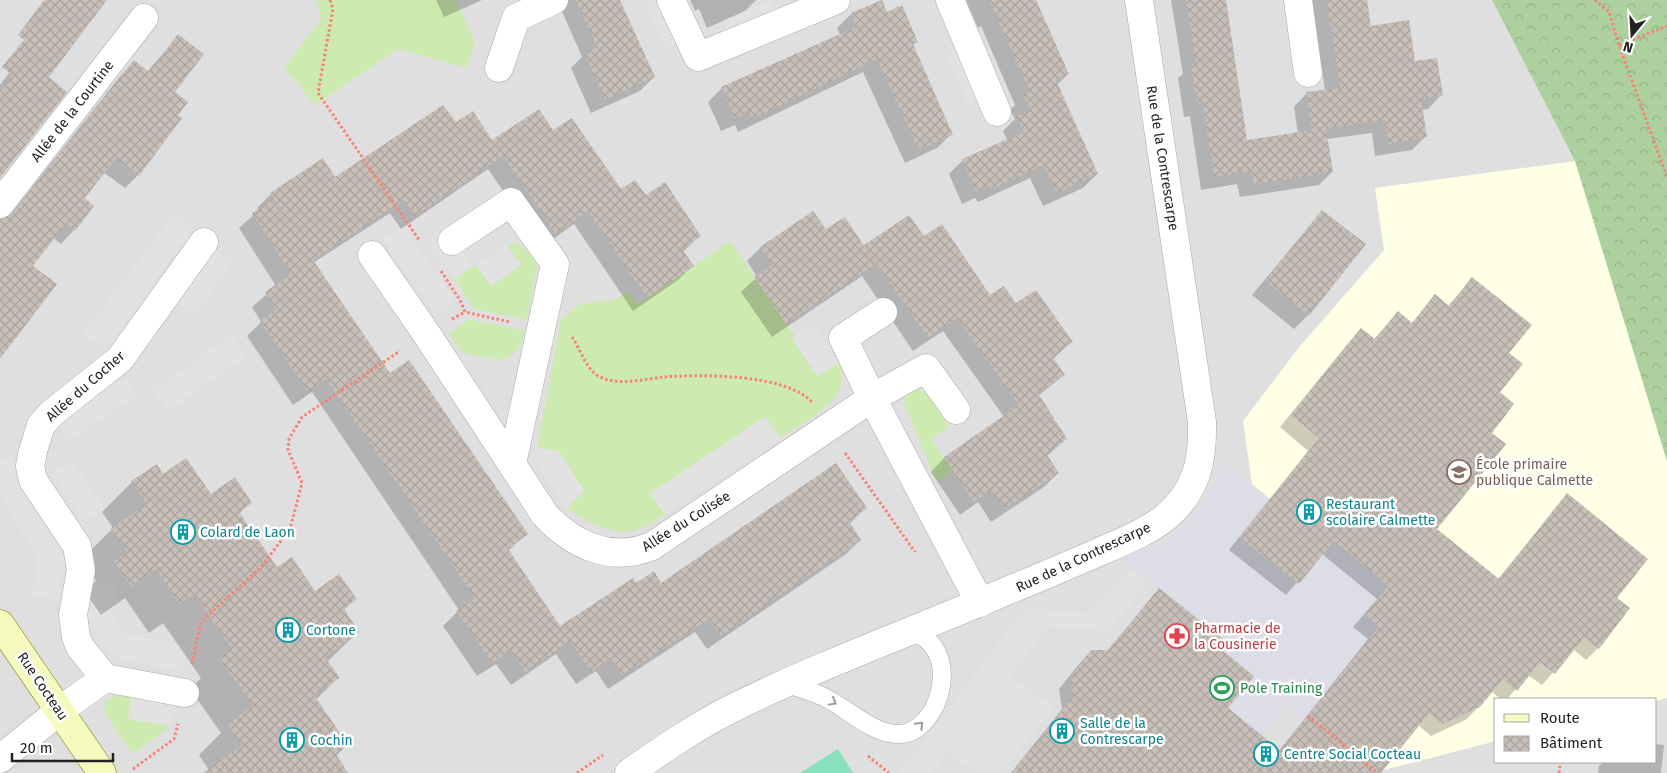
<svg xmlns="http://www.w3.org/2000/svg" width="1667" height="773" font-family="'Fira Sans',sans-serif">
	<defs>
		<pattern id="forest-crowns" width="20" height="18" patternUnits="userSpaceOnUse" patternTransform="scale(1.25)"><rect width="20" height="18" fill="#add19e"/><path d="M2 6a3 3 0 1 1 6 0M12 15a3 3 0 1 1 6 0" fill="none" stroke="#95b388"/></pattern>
		<pattern id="building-cross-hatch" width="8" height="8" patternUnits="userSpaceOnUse" patternTransform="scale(1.25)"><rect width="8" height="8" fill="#c7bfb8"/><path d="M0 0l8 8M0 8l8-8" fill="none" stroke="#aba49e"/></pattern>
	</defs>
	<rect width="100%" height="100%" fill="#f2efe9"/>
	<path fill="#e0dfdf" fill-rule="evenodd" d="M 0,0 L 1492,0 L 1575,161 L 1667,461 L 1667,773 L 0,773 ZM 1496,699 L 1656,699 L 1656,762 L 1496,762 Z"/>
	<path fill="#ffffe5" d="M 1575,161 L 1667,461 L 1667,698 L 1656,701 L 1656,699 L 1496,699 L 1496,741 L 1384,770 L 1311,712 L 1393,637 L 1365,615 L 1360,563 L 1344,529 L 1299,584 L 1240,537 L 1270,499 L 1252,484 L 1243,421 L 1300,346 L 1384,250 L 1375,188 Z"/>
	<path fill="#cdebb0" d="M 316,0 L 456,0 L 475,40 L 467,68 L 398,49 L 315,105 L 284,68 L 321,19 Z
		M 730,241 L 795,336 L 792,337 L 817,376 L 839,363 C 855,400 805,420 780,438 L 765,417 L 651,493 L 665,515 C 657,519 649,526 640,529 C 617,537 584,523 567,508 L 584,491 L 559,451 L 537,448 L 561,320 L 580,304 L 615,300 L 628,291 L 638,304 Z
		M 513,243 L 529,250 L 537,266 L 527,320 L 475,309 L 454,279 L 476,265 L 491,286 L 521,265 L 506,244 Z
		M 469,319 L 525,331 C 522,346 516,354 502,360 L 462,353 L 449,334 Z
		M 913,387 C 929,390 939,412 949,426 L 932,440 L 953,471 L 936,482 L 903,400 L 907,391 Z
		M 119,694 L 132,694 L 128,719 L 171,726 L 133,754 L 104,713 L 106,701 Z"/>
	<path fill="url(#forest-crowns)" d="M 1492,0 L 1667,0 L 1667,461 L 1575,161 Z"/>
	<path fill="#88e0be" d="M 838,749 L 853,773 L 800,773 Z"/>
	<path fill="#e2e2e2" d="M 649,0 L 655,0 L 676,44 L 666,48 L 645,2 Z
		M 771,1 L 775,11 L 728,30 L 724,20 Z
		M 958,51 L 979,98 L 967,103 L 947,57 Z
		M 175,212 L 194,228 L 104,349 L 82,334 Z
		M 404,226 L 456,302 L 436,316 L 383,240 Z
		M 445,229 L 472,267 L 454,279 L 428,241 Z
		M 506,244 L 521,265 L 491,286 L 476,265 Z
		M 216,250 L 232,265 L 195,315 L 177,302 Z
		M 813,324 L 839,363 L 817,376 L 792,338 Z
		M 232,335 L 246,357 L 168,411 L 153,390 Z
		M 126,377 L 138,394 L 69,442 L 58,424 Z
		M 766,417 L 780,438 L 665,515 L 650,493 Z
		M 537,448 L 558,451 L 584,491 L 567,508 L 538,467 L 535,456 Z
		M 14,455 L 15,466 L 23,485 L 64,553 L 65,565 L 57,600 L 31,594 L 38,559 L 0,495 L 0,462 Z
		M 72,460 L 105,508 L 85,522 L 51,474 Z
		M 1130,569 L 1148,584 L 1108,631 L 1050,626 L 1010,676 L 1055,708 L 1000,773 L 976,773 L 949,752 L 932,773 L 899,773 L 1026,607 L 1088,614 Z
		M 93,579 L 116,584 L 113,614 L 124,631 L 135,636 L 187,646 L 182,672 L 113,657 L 105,649 L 88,620 L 87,600 Z
		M 132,694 L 176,701 L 171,726 L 128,719 Z"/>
	<path fill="#dddde8" d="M 1220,462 L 1267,502 L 1240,537 L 1299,584 L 1344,529 L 1370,550 L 1360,563 L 1388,586 L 1365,615 L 1393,638 L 1304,721 L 1287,706 L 1262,736 L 1176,773 L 1254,676 L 1222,650 L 1227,642 L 1121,558 L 1167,540 L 1190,522 L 1210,496 Z"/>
	<path fill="#0003" d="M 64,0 L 102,0 L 47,77 L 0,176 L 0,85 Z
		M 436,0 L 482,0 L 444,17 Z
		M 557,0 L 619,0 L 654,77 L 640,91 L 591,113 L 571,68 L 582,57 Z
		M 690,0 L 756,0 L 745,11 L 707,28 L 699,9 L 695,11 Z
		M 966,0 L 1035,0 L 1068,74 L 1057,85 L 1097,174 L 1083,188 L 1043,206 L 1030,178 L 978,202 L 975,198 L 962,204 L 949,174 L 963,160 L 1007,140 L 1003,131 L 1015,119 L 1010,110 L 1015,105 L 981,26 L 978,28 Z
		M 1171,0 L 1224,0 L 1246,141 L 1298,134 L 1294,107 L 1307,93 L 1325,91 L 1312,0 L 1366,0 L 1370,28 L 1414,62 L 1441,95 L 1428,109 L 1421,110 L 1425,137 L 1412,150 L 1375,156 L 1372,133 L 1327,139 L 1332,172 L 1319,185 L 1240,197 L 1237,184 L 1201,190 L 1190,116 L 1184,117 L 1178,78 L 1183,74 Z
		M 851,14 L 886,14 L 916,41 L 913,45 L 951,134 L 937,148 L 905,163 L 863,72 L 738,132 L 735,125 L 721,131 L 708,102 L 722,88 L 840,35 L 837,28 Z
		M 178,36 L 173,92 L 138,175 L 125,188 L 103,172 L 83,199 L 93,206 L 74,230 L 61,244 L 53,238 L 32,266 L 0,353 L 0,235 L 3,224 L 121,75 L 134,62 L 147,72 Z
		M 456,124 L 492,142 L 552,132 L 620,191 L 646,197 L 699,236 L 683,252 L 692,266 L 678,280 L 633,311 L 574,224 L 542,247 L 488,169 L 401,229 L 390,213 L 313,263 L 390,375 L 526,534 L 508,551 L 560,628 L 636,585 L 661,585 L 866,508 L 849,524 L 860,540 L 846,554 L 707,649 L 695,632 L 608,689 L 596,671 L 576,684 L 556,654 L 511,685 L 496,664 L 477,676 L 443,626 L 459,610 L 312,392 L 293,405 L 247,336 L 261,322 L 252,307 L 276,286 L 239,228 L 259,210 L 257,208 L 271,194 L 334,178 Z
		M 1322,211 L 1364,244 L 1308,315 L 1294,329 L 1252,295 Z
		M 909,216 L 923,238 L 990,297 L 1015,305 L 1071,342 L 1053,359 L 1064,375 L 1038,396 L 1066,439 L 1047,456 L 1058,473 L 1044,487 L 991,522 L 978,502 L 960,515 L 931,472 L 944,458 L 1004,417 L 943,331 L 913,351 L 862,276 L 772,337 L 741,292 L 757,277 L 747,261 L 760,248 L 826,231 L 864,247 Z
		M 1473,279 L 1507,353 L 1490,433 L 1435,529 L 1497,580 L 1567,495 L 1615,598 L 1598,648 L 1586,660 L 1573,649 L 1542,685 L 1528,675 L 1507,699 L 1501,699 L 1492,692 L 1467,719 L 1431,736 L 1418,725 L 1350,773 L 1011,773 L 1062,709 L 1059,689 L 1079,664 L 1091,651 L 1107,651 L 1159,589 L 1220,650 L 1226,709 L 1279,751 L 1368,639 L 1353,627 L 1377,599 L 1322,554 L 1286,595 L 1229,550 L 1308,451 L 1280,427 L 1349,342 L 1361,329 L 1374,339 L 1398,312 L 1411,324 L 1435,296 L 1448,306 Z
		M 163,476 L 210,495 L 250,503 L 239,514 L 276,569 L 315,593 L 355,599 L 343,611 L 358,632 L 327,662 L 338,677 L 316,700 L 347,745 L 336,756 L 346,773 L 206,773 L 209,770 L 199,755 L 221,733 L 190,689 L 201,678 L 163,623 L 149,633 L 125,598 L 101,615 L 85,592 L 96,581 L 82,559 L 113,528 L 102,512 L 132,482 Z
		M 1656,744 L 1664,745 L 1661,773 L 1598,773 L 1599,766 L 1604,762 L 1656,762 Z"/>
	<path fill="url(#building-cross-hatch)" d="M 44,0 L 107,0 L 49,77 L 67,92 L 0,178 L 0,91 L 12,75 L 2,67 L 24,40 L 18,35 Z
		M 576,0 L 620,0 L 655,77 L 605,100 L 584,53 L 597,47 Z
		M 882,0 L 887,12 L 902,5 L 918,42 L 913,44 L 953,135 L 919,150 L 877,59 L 752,119 L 749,112 L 735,118 L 721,87 L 856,27 L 851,13 Z
		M 989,0 L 1036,0 L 1069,74 L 1056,80 L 1098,174 L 1057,193 L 1044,165 L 992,189 L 990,185 L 976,191 L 962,159 L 1024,132 L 1016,116 L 1031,110 L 1023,95 L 1030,92 Z
		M 1186,0 L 1226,0 L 1247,140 L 1326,128 L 1333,172 L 1254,184 L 1250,171 L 1214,177 L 1203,103 L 1197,104 L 1191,64 L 1196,63 Z
		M 1327,0 L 1367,0 L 1371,26 L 1409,20 L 1415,61 L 1437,58 L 1443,96 L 1421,99 L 1427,137 L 1388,144 L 1385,120 L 1312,130 L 1306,92 L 1340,88 Z
		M 178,34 L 204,54 L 175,92 L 188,102 L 178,115 L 182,118 L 139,176 L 116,158 L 85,198 L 94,206 L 75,231 L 66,223 L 33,266 L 57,284 L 0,359 L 0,219 L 12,214 L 134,60 L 149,72 Z
		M 443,105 L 456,122 L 473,111 L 492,140 L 539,109 L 553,130 L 572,118 L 621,189 L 635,180 L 646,195 L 665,182 L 701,236 L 682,249 L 694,266 L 647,298 L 588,211 L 556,234 L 503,156 L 415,216 L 404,200 L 313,260 L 390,373 L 409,360 L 528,534 L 508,549 L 560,626 L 633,578 L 636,583 L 654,571 L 661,583 L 836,463 L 867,508 L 849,521 L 861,540 L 721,636 L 709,619 L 622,676 L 610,658 L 591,672 L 570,641 L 526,672 L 511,651 L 492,663 L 456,611 L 475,598 L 326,379 L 308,392 L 260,321 L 276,310 L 265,292 L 291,274 L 252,213 L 271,201 L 280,214 L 282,212 L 270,193 L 323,158 L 335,177 Z
		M 1322,210 L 1366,244 L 1309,316 L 1265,281 Z
		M 813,211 L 826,229 L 845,217 L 876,264 L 786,324 L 754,277 L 772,265 L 760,247 Z
		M 909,215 L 924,236 L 942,224 L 990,295 L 1004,286 L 1016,303 L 1036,290 L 1073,342 L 1052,356 L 1065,375 L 1038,393 L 1067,439 L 1046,453 L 1059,473 L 1005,509 L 992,490 L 974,502 L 944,457 L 1021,404 L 1019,405 L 957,318 L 928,338 L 864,245 Z
		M 1472,277 L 1532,325 L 1509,353 L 1523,364 L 1500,392 L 1514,404 L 1492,433 L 1506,444 L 1437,529 L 1499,579 L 1567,493 L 1648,559 L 1617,598 L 1630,608 L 1599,649 L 1584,637 L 1555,674 L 1540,662 L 1517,691 L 1503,679 L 1480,707 L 1443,724 L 1429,713 L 1381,773 L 1012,773 L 1073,696 L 1071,676 L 1091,650 L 1109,650 L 1159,588 L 1227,642 L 1222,650 L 1254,676 L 1228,708 L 1280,750 L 1379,627 L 1365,615 L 1388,586 L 1334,541 L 1299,584 L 1240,537 L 1319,438 L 1291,415 L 1361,328 L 1375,339 L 1398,311 L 1412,323 L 1435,294 L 1449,306 Z
		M 186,458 L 211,494 L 235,477 L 252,503 L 239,512 L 277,567 L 292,557 L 315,591 L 339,574 L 357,599 L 344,609 L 359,632 L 325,657 L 340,678 L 314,695 L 348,745 L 336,754 L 348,773 L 203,773 L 242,745 L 228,724 L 253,706 L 219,658 L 231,648 L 194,594 L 180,604 L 156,569 L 131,586 L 114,561 L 127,552 L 111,528 L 147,504 L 131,481 L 157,464 L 163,474 Z"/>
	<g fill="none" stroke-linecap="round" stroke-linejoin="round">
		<defs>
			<path id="lane" d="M 788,684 C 799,688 812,692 824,697 C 847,708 872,734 898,734 C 940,735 966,645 909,631"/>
			<path id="street" d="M 671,0 L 698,57 L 836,0
				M 950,0 L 997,112
				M 1298,0 L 1308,73
				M 499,68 L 516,18 L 554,0
				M 0,204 L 144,18
				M 452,241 L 511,202 L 555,264 L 512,464
				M 372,255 L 426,333 L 545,515 C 573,545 611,563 652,546 L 872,398 L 980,603
				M 883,312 L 843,338 L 872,398 L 926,368 L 956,410
				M 105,678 L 185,693
				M 0,759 L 59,711 L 105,678 L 80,647 L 76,637 L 73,615 L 81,570 L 77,546 L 33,480 L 30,466 L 33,451 L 41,425 L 52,413 L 120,359 L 204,242
				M 629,773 C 662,750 695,727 731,709 C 821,664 917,630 1009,590 C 1039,578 1069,565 1099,552 C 1122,542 1147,532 1166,517 C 1197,491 1203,460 1202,422 L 1139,0"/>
			<path id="secondary" d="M 0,624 L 102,773"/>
		</defs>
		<use href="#lane" stroke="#a9a9a9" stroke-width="19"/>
		<use href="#street" stroke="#a9a9a9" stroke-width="29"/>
		<use href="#secondary" stroke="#707d05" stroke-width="29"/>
		<path stroke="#fa8072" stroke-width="3" stroke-dasharray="2.5 2.5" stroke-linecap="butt" d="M 330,0 L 333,9 L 318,93 L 420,241
			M 1595,0 L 1609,12 L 1619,45 L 1667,177
			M 1619,45 L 1667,26
			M 441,271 L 460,300 L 465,312 L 510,322
			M 452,319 L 465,312
			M 572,337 C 581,350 586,370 600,377 C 618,386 645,379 664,377 C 702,374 786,374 812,402
			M 845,453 L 915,552
			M 192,664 L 201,622 L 261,567 L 290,529 L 302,483 L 288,450 L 289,439 L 302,417 L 400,351
			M 1308,716 L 1378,773
			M 868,756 L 889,773
			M 133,769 L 174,739 L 178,724
			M 577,773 L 603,755
			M 1559,773 L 1560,766"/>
		<use href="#lane" stroke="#fff" stroke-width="18"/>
		<use href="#street" stroke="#fff" stroke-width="28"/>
		<use href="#secondary" stroke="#f7fabf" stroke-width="28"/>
	</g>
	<defs><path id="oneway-chevron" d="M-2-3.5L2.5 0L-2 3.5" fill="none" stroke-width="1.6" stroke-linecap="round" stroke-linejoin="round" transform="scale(1.25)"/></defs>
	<g stroke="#9c9c9c">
		<use href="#oneway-chevron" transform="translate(833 702) rotate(29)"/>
		<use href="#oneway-chevron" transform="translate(920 725) rotate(-46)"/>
	</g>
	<defs>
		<symbol id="school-ring" viewBox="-11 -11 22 22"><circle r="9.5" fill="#fff" stroke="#8d6e63" stroke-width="1.5"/><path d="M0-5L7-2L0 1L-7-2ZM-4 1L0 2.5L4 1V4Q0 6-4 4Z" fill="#8d6e63"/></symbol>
		<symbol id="building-ring" viewBox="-11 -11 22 22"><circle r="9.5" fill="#fff" stroke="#0f9aa8" stroke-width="1.5"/><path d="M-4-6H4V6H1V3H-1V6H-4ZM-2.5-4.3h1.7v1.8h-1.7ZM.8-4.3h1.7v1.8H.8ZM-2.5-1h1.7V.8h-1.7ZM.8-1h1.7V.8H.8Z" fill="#0f9aa8"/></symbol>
		<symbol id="pharmacy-ring" viewBox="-11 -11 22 22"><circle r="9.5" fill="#fff" stroke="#e0444e" stroke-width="1.5"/><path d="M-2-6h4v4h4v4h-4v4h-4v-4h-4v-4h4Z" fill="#e0444e"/></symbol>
		<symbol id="stadium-ring" viewBox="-11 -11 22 22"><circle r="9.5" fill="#fff" stroke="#2e9e5b" stroke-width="1.5"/><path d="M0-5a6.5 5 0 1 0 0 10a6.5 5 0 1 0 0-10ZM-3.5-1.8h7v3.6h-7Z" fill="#2e9e5b"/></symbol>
	</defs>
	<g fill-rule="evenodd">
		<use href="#school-ring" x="1445" y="458" width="28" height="28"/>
		<use href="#building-ring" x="1295" y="498" width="28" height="28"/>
		<use href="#building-ring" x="169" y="518" width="28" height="28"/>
		<use href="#building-ring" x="274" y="616" width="28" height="28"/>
		<use href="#pharmacy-ring" x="1163" y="622" width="28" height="28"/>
		<use href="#stadium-ring" x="1208" y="674" width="28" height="28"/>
		<use href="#building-ring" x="1048" y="717" width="28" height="28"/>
		<use href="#building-ring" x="278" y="726" width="28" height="28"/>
		<use href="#building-ring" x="1252" y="740" width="28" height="28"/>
	</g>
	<g text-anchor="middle" stroke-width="5" stroke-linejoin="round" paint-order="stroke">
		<g font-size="14" fill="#222" stroke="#fff">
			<text transform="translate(72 111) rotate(-52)" y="5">Allée de la Courtine</text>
			<text transform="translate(1163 158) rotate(81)" y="5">Rue de la Contrescarpe</text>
			<text transform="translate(85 386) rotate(-41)" y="5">Allée du Cocher</text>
			<text transform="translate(686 521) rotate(-32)" y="5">Allée du Colisée</text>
			<text transform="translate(1083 557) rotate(-25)" y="5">Rue de la Contrescarpe</text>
			<text transform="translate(43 686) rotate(56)" y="5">Rue Cocteau</text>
		</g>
		<g font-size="14" fill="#785e54" stroke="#fff" text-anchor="start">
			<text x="1476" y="469">École primaire<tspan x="1476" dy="16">publique Calmette</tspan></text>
		</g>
		<g font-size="14" fill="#0d838f" stroke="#fff" text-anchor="start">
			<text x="1326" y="509">Restaurant<tspan x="1326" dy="16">scolaire Calmette</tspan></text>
			<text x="200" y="537">Colard de Laon</text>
			<text x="306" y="635">Cortone</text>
			<text x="1080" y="728">Salle de la<tspan x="1080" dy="16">Contrescarpe</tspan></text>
			<text x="310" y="745">Cochin</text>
			<text x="1284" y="759">Centre Social Cocteau</text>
		</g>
		<g font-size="14" fill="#be3a42" stroke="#fff" text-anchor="start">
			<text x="1194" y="633">Pharmacie de<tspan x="1194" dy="16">la Cousinerie</tspan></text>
		</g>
		<g font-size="14" fill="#27864d" stroke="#fff" text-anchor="start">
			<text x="1240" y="693">Pole Training</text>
		</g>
	</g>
	<rect x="1494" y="698" width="162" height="65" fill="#ffffff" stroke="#a7a7a7"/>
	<rect x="1504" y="714" width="25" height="8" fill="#f7fabf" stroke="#a7a7a7"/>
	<text x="1540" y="723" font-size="15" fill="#222222">Route</text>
	<rect x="1504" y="736" width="25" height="15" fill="url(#building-cross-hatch)" stroke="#a7a7a7"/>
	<text x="1540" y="748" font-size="15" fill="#222222">Bâtiment</text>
	<g transform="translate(1632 35) rotate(198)" stroke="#ffffff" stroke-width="4" paint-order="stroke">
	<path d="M0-4L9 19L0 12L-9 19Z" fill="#222222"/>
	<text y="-8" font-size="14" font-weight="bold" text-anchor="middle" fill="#222222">N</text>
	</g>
	<path d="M12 753v8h101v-8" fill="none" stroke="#222222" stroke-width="2.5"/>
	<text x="20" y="753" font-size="15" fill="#222222" stroke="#ffffff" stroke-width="4" paint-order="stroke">20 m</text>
</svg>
